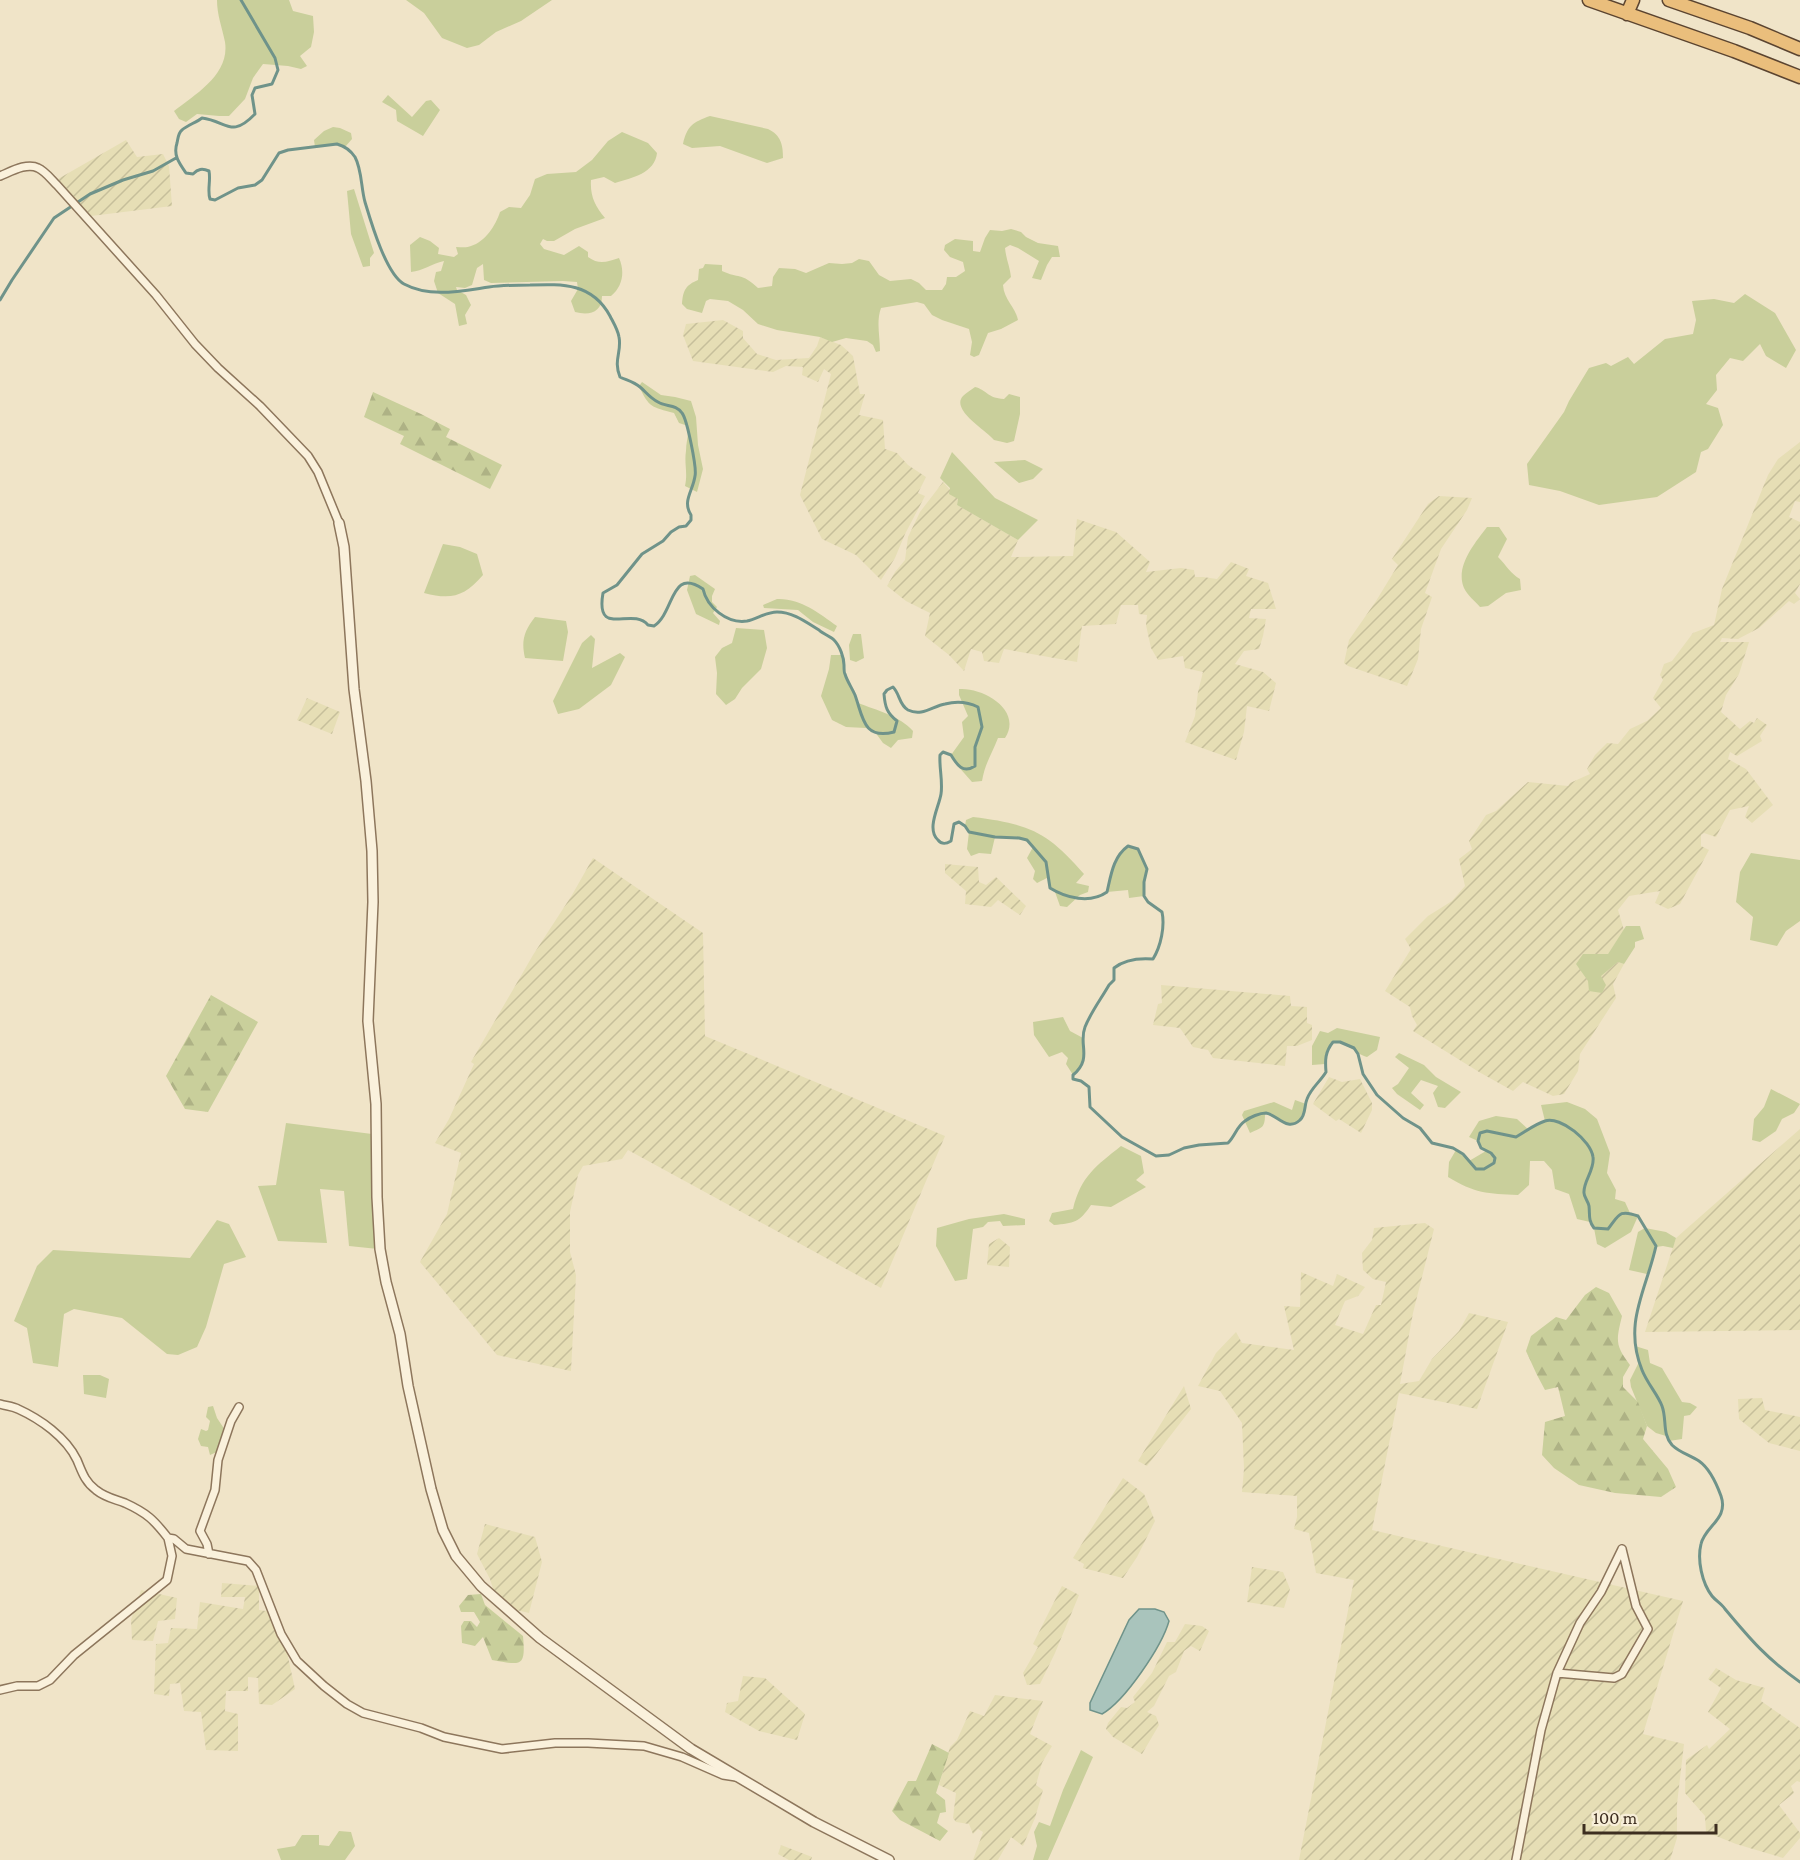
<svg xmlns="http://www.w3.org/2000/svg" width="1800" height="1860" font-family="'Crimson Pro',serif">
	<defs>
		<pattern id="farmland-furrows" width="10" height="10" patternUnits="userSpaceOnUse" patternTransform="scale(1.5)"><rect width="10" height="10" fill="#e6deb5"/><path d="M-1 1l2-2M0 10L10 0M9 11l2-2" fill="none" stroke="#c6bf9b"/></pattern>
		<pattern id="forest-firs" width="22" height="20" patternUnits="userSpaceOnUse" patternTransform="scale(1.5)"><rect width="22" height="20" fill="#c9cf9b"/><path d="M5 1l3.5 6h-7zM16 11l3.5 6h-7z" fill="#aeb285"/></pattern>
	</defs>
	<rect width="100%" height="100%" fill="#f0e4c8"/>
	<path fill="url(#farmland-furrows)" d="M 126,140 L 137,157 L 163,154 L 169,166 L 172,206 L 91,216 L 58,179 Z
		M 723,320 L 743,331 L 743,338 L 757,354 L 776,360 L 809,358 L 817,346 L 820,337 L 841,345 L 853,356 L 860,394 L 865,394 L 859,415 L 883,420 L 885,449 L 897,453 L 908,465 L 926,477 L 918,493 L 925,496 L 905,534 L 895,558 L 881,580 L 856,555 L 822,539 L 800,495 L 831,374 L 824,369 L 818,382 L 802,375 L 803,367 L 786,366 L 773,372 L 693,361 L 683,335 L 686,324 Z
		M 1800,442 L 1800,502 L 1795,501 L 1789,517 L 1800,522 L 1800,584 L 1795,593 L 1800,599 L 1794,604 L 1789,601 L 1759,628 L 1738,639 L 1722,638 L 1720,642 L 1749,642 L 1739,674 L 1726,695 L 1721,712 L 1740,729 L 1750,721 L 1754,723 L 1757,718 L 1767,725 L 1760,736 L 1762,741 L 1737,756 L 1730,752 L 1728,759 L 1746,769 L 1773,805 L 1752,823 L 1745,817 L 1749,806 L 1730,810 L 1716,837 L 1704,833 L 1701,835 L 1701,846 L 1709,850 L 1680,904 L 1668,909 L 1655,903 L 1660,891 L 1629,896 L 1618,910 L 1624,930 L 1608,954 L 1583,954 L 1600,976 L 1618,962 L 1624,964 L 1613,984 L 1616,998 L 1580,1054 L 1578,1071 L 1564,1094 L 1553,1096 L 1523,1082 L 1513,1091 L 1479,1072 L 1413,1031 L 1417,1025 L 1412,1016 L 1410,1007 L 1385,991 L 1411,949 L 1405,939 L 1428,916 L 1452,901 L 1465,886 L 1459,859 L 1472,849 L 1469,841 L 1486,815 L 1496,811 L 1528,782 L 1568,786 L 1570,783 L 1590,774 L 1587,769 L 1595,755 L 1607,743 L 1618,744 L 1630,729 L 1647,721 L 1661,708 L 1653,698 L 1663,680 L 1660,675 L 1664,664 L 1672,661 L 1693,633 L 1714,625 L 1722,589 L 1768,475 L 1778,459 Z
		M 943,482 L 958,499 L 957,505 L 1018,540 L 1011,557 L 1073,556 L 1077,519 L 1116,532 L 1150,562 L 1146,572 L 1181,568 L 1194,570 L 1195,577 L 1203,577 L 1217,579 L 1231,562 L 1249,569 L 1246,576 L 1268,583 L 1276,609 L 1251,609 L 1249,618 L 1266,619 L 1263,636 L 1259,649 L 1244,651 L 1235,664 L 1263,672 L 1276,683 L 1269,711 L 1247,706 L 1244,732 L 1236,760 L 1185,742 L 1195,716 L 1198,692 L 1203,672 L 1185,668 L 1183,656 L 1158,660 L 1151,648 L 1146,625 L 1147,615 L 1139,614 L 1138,605 L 1121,605 L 1116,624 L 1082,626 L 1077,662 L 1004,649 L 999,663 L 984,661 L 982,652 L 971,649 L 964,671 L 949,655 L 925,636 L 930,613 L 906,601 L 887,586 L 895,572 L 905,560 L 908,537 L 920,512 Z
		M 1439,496 L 1472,498 L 1467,510 L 1441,549 L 1425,593 L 1432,597 L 1421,629 L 1418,659 L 1407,686 L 1348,666 L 1344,663 L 1349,640 L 1376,601 L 1398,565 L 1392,559 L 1428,504 Z
		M 307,698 L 340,712 L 332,734 L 297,720 Z
		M 593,858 L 703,933 L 705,1036 L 945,1136 L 881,1288 L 628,1150 L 622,1159 L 583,1166 L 578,1175 L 570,1212 L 570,1252 L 576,1275 L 571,1371 L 497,1355 L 420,1262 L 447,1214 L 461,1153 L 435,1143 L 449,1119 L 474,1064 L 471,1062 L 533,955 L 572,895 Z
		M 945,864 L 978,867 L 979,882 L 986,885 L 996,877 L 1026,906 L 1020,915 L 998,900 L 991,907 L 965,904 L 966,891 L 945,873 Z
		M 1161,985 L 1290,996 L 1291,1006 L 1307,1007 L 1307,1023 L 1312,1025 L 1312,1040 L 1297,1046 L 1287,1046 L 1285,1066 L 1213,1058 L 1208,1050 L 1193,1047 L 1180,1028 L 1153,1025 L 1158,1004 L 1162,1003 Z
		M 1329,1077 L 1342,1082 L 1360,1079 L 1372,1103 L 1372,1110 L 1361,1133 L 1339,1119 L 1336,1121 L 1313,1104 Z
		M 1800,1129 L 1800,1330 L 1645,1332 L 1676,1238 Z
		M 1425,1223 L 1434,1229 L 1413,1313 L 1400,1384 L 1419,1381 L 1432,1359 L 1459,1331 L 1469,1313 L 1508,1322 L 1477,1409 L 1399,1393 L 1372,1530 L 1683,1601 L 1643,1734 L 1684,1744 L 1677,1804 L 1677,1838 L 1670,1860 L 1299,1860 L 1354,1580 L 1316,1573 L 1309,1533 L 1294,1529 L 1297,1517 L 1297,1496 L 1242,1492 L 1244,1469 L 1242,1423 L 1220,1391 L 1198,1386 L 1216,1353 L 1236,1332 L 1242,1343 L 1294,1350 L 1284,1306 L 1300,1307 L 1301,1272 L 1333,1286 L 1337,1274 L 1365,1287 L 1358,1296 L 1345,1301 L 1335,1325 L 1363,1334 L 1376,1305 L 1381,1305 L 1386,1282 L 1373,1279 L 1363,1270 L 1362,1253 L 1372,1240 L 1374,1228 Z
		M 999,1238 L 1010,1247 L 1009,1267 L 987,1265 L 989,1244 Z
		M 1184,1386 L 1191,1409 L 1147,1466 L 1138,1461 Z
		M 1762,1398 L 1765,1410 L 1800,1417 L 1800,1451 L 1769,1443 L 1739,1419 L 1738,1399 Z
		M 1123,1478 L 1144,1494 L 1155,1521 L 1137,1557 L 1123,1578 L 1083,1568 L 1084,1564 L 1073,1558 Z
		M 485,1524 L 535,1537 L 542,1562 L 529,1613 L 512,1609 L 495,1595 L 490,1579 L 477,1554 Z
		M 1252,1567 L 1283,1572 L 1290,1589 L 1284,1608 L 1247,1602 Z
		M 222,1583 L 259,1586 L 259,1610 L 273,1612 L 283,1634 L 295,1689 L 272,1705 L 259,1704 L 258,1678 L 248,1677 L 248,1691 L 226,1691 L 225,1711 L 238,1714 L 238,1751 L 206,1750 L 201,1712 L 184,1711 L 180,1683 L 170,1684 L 169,1696 L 154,1694 L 156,1644 L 168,1643 L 171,1628 L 197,1629 L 200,1602 L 243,1609 L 245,1597 L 221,1597 Z
		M 1062,1586 L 1079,1595 L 1055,1653 L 1040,1684 L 1027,1685 L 1023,1673 L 1038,1647 L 1033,1644 Z
		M 141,1590 L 177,1598 L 175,1619 L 158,1621 L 153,1641 L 132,1640 L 131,1620 Z
		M 1185,1624 L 1202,1626 L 1209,1631 L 1200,1651 L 1191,1646 L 1184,1651 L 1176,1672 L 1169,1676 L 1154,1706 L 1147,1712 L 1156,1716 L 1159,1725 L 1142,1754 L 1113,1737 L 1106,1729 L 1108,1723 L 1121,1707 L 1127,1708 L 1135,1702 L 1133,1697 L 1152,1673 L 1167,1642 L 1175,1642 Z
		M 1716,1668 L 1736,1680 L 1765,1688 L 1761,1701 L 1800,1728 L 1800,1782 L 1797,1781 L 1791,1786 L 1794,1793 L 1779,1805 L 1800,1833 L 1800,1838 L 1783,1858 L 1736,1844 L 1706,1832 L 1705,1816 L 1685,1793 L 1686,1760 L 1707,1745 L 1709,1749 L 1730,1729 L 1708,1712 L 1721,1688 L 1708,1679 Z
		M 743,1676 L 765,1678 L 805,1714 L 797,1740 L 759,1731 L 725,1712 L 727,1703 L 738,1701 Z
		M 995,1695 L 1043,1701 L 1030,1734 L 1052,1746 L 1042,1763 L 1036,1785 L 1043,1790 L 1035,1818 L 1023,1846 L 1011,1837 L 998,1860 L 973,1860 L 983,1832 L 978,1829 L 973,1834 L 969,1824 L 956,1822 L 953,1818 L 956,1793 L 939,1785 L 950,1747 L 957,1740 L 970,1711 L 984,1716 Z
		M 781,1845 L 812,1857 L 811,1860 L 789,1860 L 778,1854 Z"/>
	<path fill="#c9cf9b" d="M 217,0 L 289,0 L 293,11 L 313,16 L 314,32 L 311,47 L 300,56 L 307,66 L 301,69 L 288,66 L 263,64 L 253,78 L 245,99 L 229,116 L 219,116 L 197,114 L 186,122 L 179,119 L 174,111 C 196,94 230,74 225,42 C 222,27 217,15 217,0 Z
		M 406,0 L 552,0 L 521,21 L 496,32 L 479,45 L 467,48 L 442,38 L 424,13 Z
		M 388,95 L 412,117 L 426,101 L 431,100 L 440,110 L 423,136 L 397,121 L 396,110 L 382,102 Z
		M 710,116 L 768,129 C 781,135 783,145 783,158 L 767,163 L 720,146 L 692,148 L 683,144 C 687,126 693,122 710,116 Z
		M 333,127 L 340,128 L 351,133 L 352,139 L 345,147 L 337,144 L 315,147 L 314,140 L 324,131 Z
		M 622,132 L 648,143 L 657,153 C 655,173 632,178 615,183 L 604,177 L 591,180 C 590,196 595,206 605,218 L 575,229 L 554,241 L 547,241 L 543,239 L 540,244 L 544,249 L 564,255 L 579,246 L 588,252 L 588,257 C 599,265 607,262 619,258 C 625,271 623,286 611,296 L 602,296 C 602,312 590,316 575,312 L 571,301 L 578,289 L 577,282 L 563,281 L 491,283 L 484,280 L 483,264 L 477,268 L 472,285 L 465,288 L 456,287 L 457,290 L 466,295 L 471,305 L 465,315 L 467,324 L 459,326 L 455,304 L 438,293 L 434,281 L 436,272 L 441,271 L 444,261 C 431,264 423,271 411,272 L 410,245 L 420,237 L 430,241 L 439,248 L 438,254 L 454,257 L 458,254 L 456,247 C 461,247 467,248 471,246 C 485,242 496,225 500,212 L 509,207 L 521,208 L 530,195 L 535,179 L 547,174 L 576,172 L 592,160 L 608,141 Z
		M 354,189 L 374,253 L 370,258 L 370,266 L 363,267 L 351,234 L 347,191 Z
		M 1011,229 L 1021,232 L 1026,237 L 1038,243 L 1058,246 L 1060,257 L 1052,257 L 1047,265 L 1041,280 L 1032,278 L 1039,261 L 1018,248 L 1010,245 L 1005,248 C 1006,259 1010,267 1011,277 L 1003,285 C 1004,300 1015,306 1018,320 L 1001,329 L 988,333 L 979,355 L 974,357 L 970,355 L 972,342 L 969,329 L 942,320 L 932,315 L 924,304 L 917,302 L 881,308 C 876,322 880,336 880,351 L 876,352 L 873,345 L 867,341 L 846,338 L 832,342 L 820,337 L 777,330 L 758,324 L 743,310 L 728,301 L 710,299 L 706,301 L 702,313 L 687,309 L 682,304 C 683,290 686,285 698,280 L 699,269 L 703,268 L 705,264 L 722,265 L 722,271 C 739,279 741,272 758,288 L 772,286 L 773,277 L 779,268 L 795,269 L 806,273 L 829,263 L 842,264 L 852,263 L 859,259 L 869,261 L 879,275 L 890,281 L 911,279 L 919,283 L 926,290 L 942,290 L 946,284 L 947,277 L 956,277 L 965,271 L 963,262 L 950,257 L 944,250 L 945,245 L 955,239 L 973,241 L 973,251 L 980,252 L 985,238 L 990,230 L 1002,231 Z
		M 1745,294 L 1775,313 L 1796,350 L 1786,368 L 1766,356 L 1760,344 L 1743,361 L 1730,358 L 1716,375 L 1717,390 L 1706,404 L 1718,408 L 1723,425 L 1708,449 L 1701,452 L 1696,472 L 1657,497 L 1599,505 L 1560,491 L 1529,485 L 1527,464 L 1564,412 L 1569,401 L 1589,368 L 1606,363 L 1611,366 L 1628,357 L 1634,364 L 1665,339 L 1693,334 L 1696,320 L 1692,301 L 1714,299 L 1734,303 Z
		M 642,382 L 661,395 L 675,397 L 691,401 L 696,417 L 698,445 L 703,469 L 697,492 L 685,486 C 688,472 684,464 686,451 C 686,442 689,435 688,426 L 679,423 L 674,413 C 652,407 649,408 639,386 Z
		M 975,387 C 987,390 987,398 1004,399 L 1009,394 L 1020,397 L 1020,414 L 1014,441 L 1007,443 L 994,440 C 987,431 950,410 963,396 C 966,393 971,390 975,387 Z
		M 952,452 L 995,498 L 1038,520 L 1018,540 L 957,505 L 958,499 L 949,494 L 950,488 L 940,478 Z
		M 1025,460 L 1043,469 L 1033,479 L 1019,483 L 994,462 Z
		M 1487,527 L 1499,527 L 1507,539 L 1498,557 C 1506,565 1511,574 1520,579 L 1521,590 L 1506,593 L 1488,606 L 1480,607 C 1475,601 1467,595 1464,588 C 1455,567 1474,544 1487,527 Z
		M 443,544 L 460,547 L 477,554 L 483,575 C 464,597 451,600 424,593 Z
		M 695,575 L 715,589 L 712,596 L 712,602 L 717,607 L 713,613 L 720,621 L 719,625 L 696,614 L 687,590 L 690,576 Z
		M 777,599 C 800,598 819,613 837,626 L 834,632 L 813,622 L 798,610 L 764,608 L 763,605 Z
		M 535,617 L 566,621 L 568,632 L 563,661 L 525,658 C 521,641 524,631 535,617 Z
		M 736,628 L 764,630 L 767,648 L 761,669 L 742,688 L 735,699 L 726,705 L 716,694 L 717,673 L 715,657 L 722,648 L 732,643 Z
		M 853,634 L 861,634 L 864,658 L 856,662 L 850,660 L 849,645 Z
		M 591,635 L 595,639 L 592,668 L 620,653 L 625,657 L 611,685 L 579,709 L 558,714 L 553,701 L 582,643 Z
		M 831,655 L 842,655 L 844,663 L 844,674 L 858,703 C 876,710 900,716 913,731 L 912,738 L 898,740 L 891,748 L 883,743 L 875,732 L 866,728 L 846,727 L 832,720 L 821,696 L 829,669 Z
		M 959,689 C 983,687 1023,710 1005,738 L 998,738 C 992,754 985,763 982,781 L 972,782 L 957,765 L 951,755 L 964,737 L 962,722 L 968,716 L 959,695 Z
		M 973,817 C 1029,824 1047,831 1084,874 L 1076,883 L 1089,886 L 1088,892 L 1080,895 L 1067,907 L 1060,906 L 1055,892 L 1050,888 L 1049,877 L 1037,883 L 1033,879 L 1035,871 L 1027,858 L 1033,847 C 1022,835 1010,837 995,837 L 991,854 L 979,853 L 971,856 L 967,849 L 969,832 L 965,826 L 966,820 Z
		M 1128,846 L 1138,849 L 1147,869 L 1144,882 L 1144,896 L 1129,898 L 1128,890 L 1107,892 C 1111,875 1113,857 1128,846 Z
		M 1751,853 L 1800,860 L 1800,921 L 1786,931 L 1777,946 L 1750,940 L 1753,917 L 1736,902 L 1740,872 Z
		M 1626,926 L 1640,926 L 1644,939 L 1635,942 L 1635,947 L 1624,964 L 1618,962 L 1601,976 L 1606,985 L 1602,993 L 1589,991 L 1588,981 L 1576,964 L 1583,954 L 1608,954 Z
		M 1063,1017 L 1070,1031 L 1083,1038 C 1086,1052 1085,1065 1073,1075 L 1066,1064 L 1068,1058 L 1062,1052 L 1049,1057 L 1034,1035 L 1033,1022 Z
		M 1337,1028 L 1380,1037 L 1377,1050 L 1367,1057 C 1354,1053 1348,1042 1333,1042 L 1327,1050 L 1325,1064 L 1312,1065 L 1312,1046 L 1320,1031 L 1328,1033 Z
		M 1399,1053 L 1424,1065 L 1436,1077 L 1461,1092 L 1445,1108 L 1438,1107 L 1433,1093 L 1438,1086 L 1421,1080 L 1411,1093 L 1424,1105 L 1420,1110 L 1397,1094 L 1392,1088 L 1398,1084 L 1409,1068 L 1395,1057 Z
		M 1771,1089 L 1800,1104 L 1794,1113 L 1782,1119 L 1776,1131 L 1760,1142 L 1752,1140 L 1754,1119 L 1764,1107 Z
		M 1295,1100 L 1306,1104 L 1300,1120 C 1283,1129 1281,1119 1265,1113 C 1265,1128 1263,1127 1250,1133 L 1242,1115 L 1244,1111 L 1274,1102 L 1292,1110 Z
		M 1567,1102 L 1585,1109 L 1597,1119 L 1610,1153 L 1607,1173 L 1616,1190 L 1615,1199 L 1625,1202 L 1630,1213 L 1638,1216 L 1631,1232 L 1605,1248 L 1597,1244 L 1594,1228 L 1590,1222 L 1577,1219 L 1569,1194 L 1555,1189 L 1552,1170 L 1544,1161 L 1530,1161 L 1529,1185 L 1518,1195 C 1488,1194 1474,1193 1448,1177 L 1449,1162 L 1456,1150 L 1469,1161 L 1486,1151 L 1481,1148 L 1478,1141 L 1469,1137 L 1479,1121 L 1496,1116 L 1517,1119 L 1529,1130 L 1545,1121 L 1541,1105 Z
		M 286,1123 L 372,1134 L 378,1249 L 349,1246 L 344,1191 L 320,1189 L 327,1243 L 278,1241 L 258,1186 L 276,1185 Z
		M 1121,1146 L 1141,1156 L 1144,1173 L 1136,1180 L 1146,1187 L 1111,1207 L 1091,1205 C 1079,1223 1074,1223 1054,1225 L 1049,1221 L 1052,1213 L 1073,1209 C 1081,1176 1096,1166 1121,1146 Z
		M 1004,1214 L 1025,1219 L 1025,1225 L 1003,1226 L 1000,1221 L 988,1222 L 983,1227 L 973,1229 L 967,1279 L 955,1281 L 936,1246 L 937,1228 L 969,1219 Z
		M 217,1220 L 229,1224 L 246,1257 L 224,1264 L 206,1327 L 197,1347 L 178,1355 L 167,1354 L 122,1318 L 74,1309 L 64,1314 L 58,1367 L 33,1363 L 27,1328 L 14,1321 L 37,1266 L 53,1250 L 190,1258 Z
		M 1645,1228 L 1666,1232 L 1676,1238 L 1673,1248 L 1663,1246 L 1656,1247 L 1647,1274 L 1629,1270 L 1638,1232 Z
		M 1635,1346 L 1648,1350 L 1650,1363 L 1662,1368 L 1682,1402 L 1690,1403 L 1697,1407 L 1690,1415 L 1684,1416 L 1682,1439 L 1669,1441 L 1666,1436 L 1656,1433 L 1647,1426 L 1631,1387 L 1630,1380 L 1639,1362 Z
		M 83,1375 L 100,1375 L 109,1379 L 106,1398 L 84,1394 Z
		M 213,1406 L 217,1418 L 225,1430 L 219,1451 L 210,1455 L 208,1447 L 201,1446 L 198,1439 L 201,1429 L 206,1431 L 208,1430 L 210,1421 L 206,1417 L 208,1407 Z
		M 1081,1750 L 1093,1757 L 1048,1860 L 1033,1860 L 1037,1846 L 1034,1832 L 1039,1822 L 1050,1826 L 1063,1790 Z
		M 339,1831 L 351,1832 L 355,1846 L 345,1860 L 281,1860 L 277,1849 L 295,1846 L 302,1835 L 319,1835 L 319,1845 L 329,1846 Z"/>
	<path fill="url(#forest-firs)" d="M 373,392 L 421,414 L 450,429 L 446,437 L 502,465 L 490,489 L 400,444 L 404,436 L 364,417 Z
		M 211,995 L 258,1022 L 208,1112 L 185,1109 L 166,1076 Z
		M 1596,1287 L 1609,1293 L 1622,1316 C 1616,1341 1615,1345 1630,1365 L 1623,1377 L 1623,1387 L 1638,1402 L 1647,1426 L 1643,1439 L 1668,1469 L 1676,1487 L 1661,1497 L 1615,1493 L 1579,1485 L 1554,1468 L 1542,1455 L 1545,1422 L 1565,1416 L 1558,1387 L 1545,1390 L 1537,1375 L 1526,1351 L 1531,1336 L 1556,1317 L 1566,1320 L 1585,1295 Z
		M 481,1594 L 485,1605 L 523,1636 C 526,1668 521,1665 492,1660 L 483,1637 L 475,1646 L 462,1643 L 461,1626 L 464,1621 L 471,1621 L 477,1627 L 480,1622 L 474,1612 L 461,1612 L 459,1606 L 468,1595 Z
		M 932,1744 L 949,1753 L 936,1793 L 945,1800 L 946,1812 L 940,1813 L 937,1823 L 948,1831 L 940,1841 L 900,1820 L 892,1811 L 908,1781 L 916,1781 Z"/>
	<path fill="#a9c4bc" stroke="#6f938a" stroke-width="1.5" d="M 1139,1609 L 1155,1609 L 1164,1612 L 1169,1621 C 1162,1646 1125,1701 1102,1714 L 1090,1710 L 1090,1703 L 1129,1620 Z"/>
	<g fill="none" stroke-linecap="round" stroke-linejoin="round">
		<path stroke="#6f938a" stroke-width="3" d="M 241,0 L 275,58 L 278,70 L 272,84 L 255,88 L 252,95 L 255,114 C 231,139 227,121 202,118 C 197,122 186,126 182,130 C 178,133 178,139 177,143 C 173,155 179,163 186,173 L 193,174 C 198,169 202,168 209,171 C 211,181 207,190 210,199 L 215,200 L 238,188 L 255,185 L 262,180 L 279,153 L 288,150 L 337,144 C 344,146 351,151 355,157 C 362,170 361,188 365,202 C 371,222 386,274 404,284 C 430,298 461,291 489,287 C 503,285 517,285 530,285 C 563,284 592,283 610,316 C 613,322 618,330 619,337 C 622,352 613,360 620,377 C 626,380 634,382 640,387 C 646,392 650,398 658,402 C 666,407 676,404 682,413 C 687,419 697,468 695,476 C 693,491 682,501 691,515 L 691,520 L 686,526 L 679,527 L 671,532 L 663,541 L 642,554 L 617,585 L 603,593 C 595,639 632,606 648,625 L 654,626 C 675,612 670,567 703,589 C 707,607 727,624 747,621 C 757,619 766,612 777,612 C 793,612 806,622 819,630 C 823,634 830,636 834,640 C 840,646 844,658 844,665 C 844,667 844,673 845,674 C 847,681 852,688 855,695 C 863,717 863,740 894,732 L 897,721 C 887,713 885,707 884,694 L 887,690 L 893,687 C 900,694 899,705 908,710 C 922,717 933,706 945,704 C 956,701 968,702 978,707 L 982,727 L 975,747 L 975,766 C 963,774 957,765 951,755 L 943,752 L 940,755 C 939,768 943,781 941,794 C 939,807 926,829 938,840 C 942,845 946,844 951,841 L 954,824 L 959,822 L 965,826 L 969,832 L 995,837 L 1019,838 L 1027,840 L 1046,862 L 1050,888 C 1066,898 1090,904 1107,892 C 1111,875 1113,857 1128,846 L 1138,849 L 1147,869 L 1144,882 L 1144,896 L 1148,902 L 1162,912 C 1165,926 1161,946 1153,959 C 1140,958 1124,960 1114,968 L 1114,980 L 1109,985 C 1101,999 1091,1012 1085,1027 C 1078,1045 1093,1058 1073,1075 L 1073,1079 L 1081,1081 L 1089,1087 L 1090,1107 L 1122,1137 L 1156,1156 L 1169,1155 L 1184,1148 L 1199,1145 L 1228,1143 C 1235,1136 1237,1126 1245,1121 C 1250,1117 1260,1113 1266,1113 C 1278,1115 1287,1132 1300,1120 C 1306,1115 1304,1106 1307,1099 C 1311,1088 1320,1082 1326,1072 C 1325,1060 1325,1052 1333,1042 L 1340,1042 L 1354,1048 L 1358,1054 L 1363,1074 L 1377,1095 L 1403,1118 L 1420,1128 L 1432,1143 L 1453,1148 L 1463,1154 L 1476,1169 L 1484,1169 L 1494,1163 L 1495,1158 L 1491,1153 L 1481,1148 L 1478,1141 L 1480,1133 L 1487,1131 L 1516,1137 C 1525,1132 1535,1124 1545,1121 C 1561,1116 1591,1141 1593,1157 C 1595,1170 1583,1181 1584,1193 C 1584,1197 1588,1201 1589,1206 C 1590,1215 1588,1220 1594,1228 L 1608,1229 C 1619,1215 1619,1209 1638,1216 L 1656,1246 C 1646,1291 1623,1323 1642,1370 C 1647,1383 1658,1395 1662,1406 C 1667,1419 1662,1434 1672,1445 C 1680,1453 1690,1455 1699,1461 C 1709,1468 1717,1485 1721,1496 C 1729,1519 1705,1526 1701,1544 C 1697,1560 1702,1583 1712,1596 C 1716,1601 1722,1604 1725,1609 C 1750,1639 1767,1659 1800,1682
			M 0,300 L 12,280 L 54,218 L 90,194 L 123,180 L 153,171 L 176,158"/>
		<defs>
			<path id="minor" d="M 0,176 C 10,172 27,162 38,168 C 45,171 51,179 57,185 L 156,295 L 195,344 L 218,368 L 260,406 L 308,456 L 318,472 L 339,523
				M 0,1404 C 6,1406 12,1406 18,1409 C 40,1419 66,1437 77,1460 C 82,1472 85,1482 96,1490 C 106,1498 115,1499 125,1503 C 147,1513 154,1520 168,1538 L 174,1539 L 186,1549 L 248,1561 L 256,1570 L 281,1634 L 297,1661 L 324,1686 L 347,1704 L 363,1713 L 421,1728 L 444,1737 L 502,1749 L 555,1743 L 588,1743 L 644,1746 L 682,1757 L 723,1775 L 736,1777
				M 209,1554 L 207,1544 L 200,1531 L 215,1490 L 218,1460 L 231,1421 L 239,1407
				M 1557,1673 L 1614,1678 L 1622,1674 L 1648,1629 L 1636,1606 L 1622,1549
				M 0,1690 L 17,1686 L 38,1686 L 50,1680 L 74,1655 L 167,1580 L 172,1556 L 168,1538
				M 1516,1860 L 1541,1730 L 1557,1673 L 1580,1623 L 1601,1592 L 1622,1549"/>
			<path id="tertiary" d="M 339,523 L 344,547 L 354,689 L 366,781 L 372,851 L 373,902 L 368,1021 L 376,1104 L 377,1197 L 380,1249 L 386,1282 L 400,1334 L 408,1386 L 431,1489 L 443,1530 L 456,1556 L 481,1586 L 540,1638 L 691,1749 L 814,1822 L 889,1860"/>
			<path id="trunk" d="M 1589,0 L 1734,51 L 1800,77
				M 1669,0 L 1750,28 L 1800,49
				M 1627,14 L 1633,0"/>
		</defs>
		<use href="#minor" stroke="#8d765c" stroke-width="10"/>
		<use href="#tertiary" stroke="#8d765c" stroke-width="12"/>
		<use href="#trunk" stroke="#5b4430" stroke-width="15"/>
		<use href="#minor" stroke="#faf1dc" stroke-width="7"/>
		<use href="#tertiary" stroke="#faf1dc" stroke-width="9"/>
		<use href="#trunk" stroke="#eabe7c" stroke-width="12"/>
	</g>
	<path d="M1584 1824v9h132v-9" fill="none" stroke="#3d2e20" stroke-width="3"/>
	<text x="1593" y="1824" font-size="18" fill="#3d2e20" stroke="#f7eed8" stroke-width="4.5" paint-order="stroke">100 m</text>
</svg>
